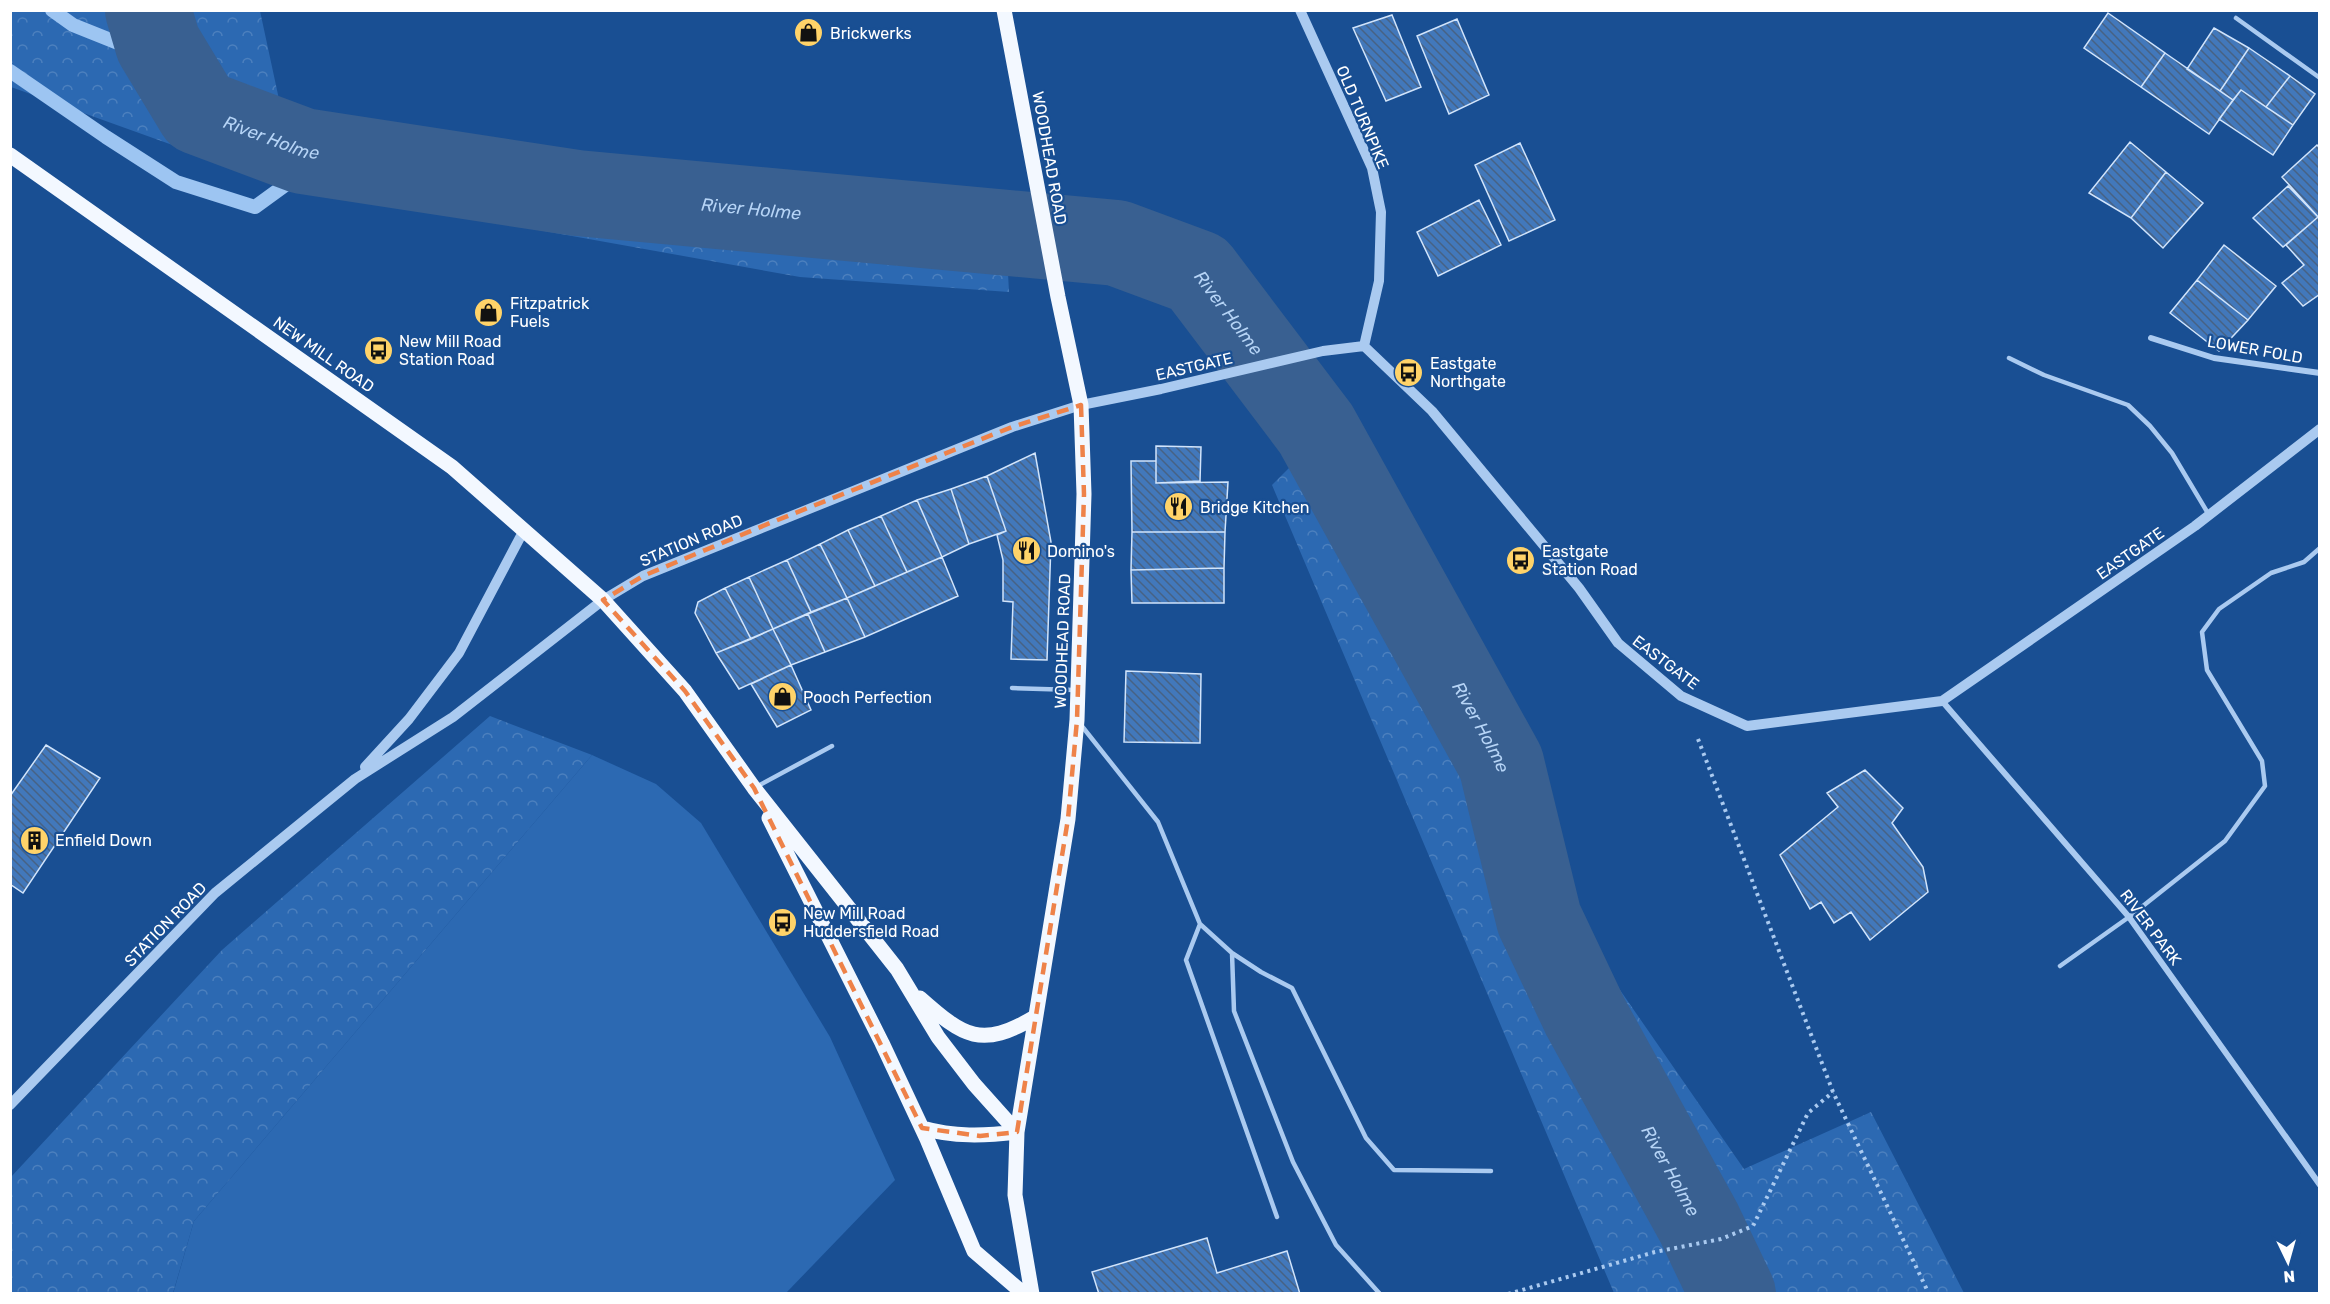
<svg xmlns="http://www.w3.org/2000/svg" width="2330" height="1304" font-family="Rubik,sans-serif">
	<defs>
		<pattern id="forest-crowns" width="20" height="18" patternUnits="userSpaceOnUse" patternTransform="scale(1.5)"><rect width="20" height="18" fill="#2c69b2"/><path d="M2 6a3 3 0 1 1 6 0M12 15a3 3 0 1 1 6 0" fill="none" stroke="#4c80be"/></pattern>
		<pattern id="building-back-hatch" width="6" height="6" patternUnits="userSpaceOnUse" patternTransform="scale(1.5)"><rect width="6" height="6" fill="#4278bb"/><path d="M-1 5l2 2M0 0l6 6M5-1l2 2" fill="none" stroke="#476284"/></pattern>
	</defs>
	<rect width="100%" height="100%" fill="#194f93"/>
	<path fill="#2c69b2" d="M 592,755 L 656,784 L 701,823 L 830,1037 L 895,1180 L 786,1293 L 173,1294 L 194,1221 Z"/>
	<path fill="url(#forest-crowns)" d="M 10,11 L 260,11 L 280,104 L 428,146 L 638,171 L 1004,198 L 1009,292 L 800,277 L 278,183 L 11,87 Z
		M 1345,412 L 1476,652 L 1593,951 L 1744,1169 L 1871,1112 L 1964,1293 L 1614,1293 L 1272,485 Z
		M 490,716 L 592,755 L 194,1221 L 173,1293 L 11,1293 L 11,1177 L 222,950 Z"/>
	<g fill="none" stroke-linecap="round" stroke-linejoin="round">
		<path stroke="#9dc5f2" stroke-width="14" d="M 52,10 L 73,25 L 123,45 L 158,44
			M 10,71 L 106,137 L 176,182 L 255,207 L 299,175 L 303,151"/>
		<path stroke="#396091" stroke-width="86" id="s1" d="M 148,10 L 158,44 L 199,112 L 303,151 L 577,193 L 1117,243 L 1198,273 L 1316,429 L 1501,763 L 1539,919 L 1585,1016 L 1699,1223 L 1733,1294"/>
	</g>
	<path fill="url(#building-back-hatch)" stroke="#d1e4fb" stroke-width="1.5" d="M 2108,13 L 2165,53 L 2141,87 L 2084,48 Z
		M 1392,15 L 1421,87 L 1386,101 L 1353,28 Z
		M 1457,19 L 1489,95 L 1449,114 L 1417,36 Z
		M 2214,28 L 2249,48 L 2220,91 L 2187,69 Z
		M 2249,48 L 2290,76 L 2266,107 L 2241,90 L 2233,100 L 2220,91 Z
		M 2165,53 L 2233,100 L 2209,134 L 2141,87 Z
		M 2290,76 L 2315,94 L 2293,125 L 2266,107 Z
		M 2241,90 L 2293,125 L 2273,155 L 2219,119 Z
		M 2130,142 L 2166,172 L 2131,218 L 2089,193 Z
		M 1520,143 L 1555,220 L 1509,241 L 1475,165 Z
		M 2317,145 L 2320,148 L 2320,219 L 2282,177 Z
		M 2166,172 L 2203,203 L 2163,248 L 2131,218 Z
		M 2288,186 L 2318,217 L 2283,247 L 2253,218 Z
		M 1479,200 L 1501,245 L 1438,276 L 1417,232 Z
		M 2318,217 L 2320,219 L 2320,294 L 2303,306 L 2282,283 L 2304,265 L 2286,245 Z
		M 2224,245 L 2276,286 L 2248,320 L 2197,280 Z
		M 2197,280 L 2248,320 L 2219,351 L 2170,313 Z
		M 1156,446 L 1201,447 L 1200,481 L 1156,483 Z
		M 1035,453 L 1051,542 L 1047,660 L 1011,659 L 1013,602 L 1003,601 L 1003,560 L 997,535 L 1006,531 L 987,476 Z
		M 1131,461 L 1156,461 L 1156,483 L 1228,482 L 1225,532 L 1132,532 Z
		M 987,476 L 1006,531 L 969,544 L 951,489 Z
		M 951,489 L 969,544 L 942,557 L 917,500 Z
		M 917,500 L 942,557 L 907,572 L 881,516 Z
		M 881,516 L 907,572 L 875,586 L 848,530 Z
		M 848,530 L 875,586 L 847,598 L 820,544 Z
		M 1132,532 L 1225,532 L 1224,568 L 1131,570 Z
		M 820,544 L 847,598 L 811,612 L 787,560 Z
		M 942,557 L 958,596 L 865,637 L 847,598 Z
		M 787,560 L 811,612 L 773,629 L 749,577 Z
		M 1224,568 L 1224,603 L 1132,603 L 1131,570 Z
		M 749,577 L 773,629 L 751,639 L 725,588 Z
		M 725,588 L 751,639 L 716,653 L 695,613 L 698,602 Z
		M 847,598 L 865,637 L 825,652 L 808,614 Z
		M 808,614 L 825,652 L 791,665 L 773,629 Z
		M 773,629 L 791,665 L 739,689 L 716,653 Z
		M 791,665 L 811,710 L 777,727 L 751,684 Z
		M 1126,671 L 1201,674 L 1200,743 L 1124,742 Z
		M 46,745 L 100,778 L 23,893 L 10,884 L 10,796 Z
		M 1865,770 L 1903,808 L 1892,823 L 1923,867 L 1928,892 L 1870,940 L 1851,912 L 1834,923 L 1821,902 L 1810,909 L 1780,855 L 1838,807 L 1827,793 Z
		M 1207,1238 L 1217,1273 L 1287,1251 L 1300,1294 L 1099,1294 L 1092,1272 Z"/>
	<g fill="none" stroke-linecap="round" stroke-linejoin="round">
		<path stroke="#aacaf0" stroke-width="4" stroke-dasharray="3 4.5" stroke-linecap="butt" d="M 1698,739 L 1833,1092 L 1929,1294
			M 1508,1294 L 1655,1252 L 1721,1239 L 1753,1226 L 1808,1113 L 1833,1092"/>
		<path stroke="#aacaf0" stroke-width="4.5" d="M 2236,18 L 2320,78
			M 2009,358 L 2044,375 L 2128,405 L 2150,426 L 2172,453 L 2209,515
			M 1012,688 L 1075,690
			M 1081,725 L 1158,822 L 1200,924 L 1232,953 L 1261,972 L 1292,988 L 1366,1138 L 1394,1170 L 1491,1171
			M 756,787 L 832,746
			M 1200,924 L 1186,960 L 1277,1217
			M 1232,953 L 1234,1011 L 1293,1162 L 1336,1245 L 1380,1294
			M 2060,966 L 2129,917 L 2225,841 L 2265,786 L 2262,761 L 2207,670 L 2202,632 L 2219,609 L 2271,573 L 2304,562 L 2320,548"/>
		<path stroke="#aacaf0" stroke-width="6" d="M 2151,338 L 2214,358 L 2320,373
			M 1942,701 L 2129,917 L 2320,1185"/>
		<path stroke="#aacaf0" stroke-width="10" d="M 1300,10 L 1372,168 L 1381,212 L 1379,281 L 1364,346
			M 365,767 L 409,719 L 459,653 L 524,530
			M 10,1105 L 215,893 L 355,779 L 453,717 L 603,600 L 643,576 L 1012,427 L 1081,405 L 1161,389 L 1323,351 L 1364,346 L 1432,411 L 1579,588 L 1618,643 L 1681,696 L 1747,726 L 1942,701 L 2195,526 L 2320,429"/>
		<path stroke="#f3f8ff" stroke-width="15" d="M 1004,10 L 1058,297 L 1081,405 L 1084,494 L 1077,720 L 1068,819 L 1017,1132 L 1015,1195 L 1032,1294
			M 10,155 L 452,467 L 603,600 L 685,691 L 754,788 L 897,969 L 938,1037 L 974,1084 L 1017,1132
			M 769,818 L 882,1043 L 927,1139 L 974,1251 L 1024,1294
			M 920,998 C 964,1037 981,1049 1035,1017
			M 922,1128 C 954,1137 984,1136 1017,1132"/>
	</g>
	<path fill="none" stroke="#ee8249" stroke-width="4.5" stroke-dasharray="12 8" stroke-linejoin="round" d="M 1081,405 L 1084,494 L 1077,720 L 1068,819 L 1017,1132 L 980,1136 L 922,1128 L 754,788 L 685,691 L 603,600 L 643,576 L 770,523 L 1012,427 Z"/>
	<defs>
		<symbol id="shop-disc" viewBox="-11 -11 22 22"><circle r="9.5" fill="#ffd369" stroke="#194f93"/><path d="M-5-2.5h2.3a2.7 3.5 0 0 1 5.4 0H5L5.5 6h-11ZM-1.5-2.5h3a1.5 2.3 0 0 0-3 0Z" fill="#111"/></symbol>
		<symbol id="bus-disc" viewBox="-11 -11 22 22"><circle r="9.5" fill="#ffd369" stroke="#194f93"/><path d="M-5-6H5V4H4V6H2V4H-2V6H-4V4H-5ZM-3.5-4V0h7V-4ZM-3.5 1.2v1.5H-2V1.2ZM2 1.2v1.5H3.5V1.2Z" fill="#111"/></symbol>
		<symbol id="restaurant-disc" viewBox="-11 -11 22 22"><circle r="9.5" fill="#ffd369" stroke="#194f93"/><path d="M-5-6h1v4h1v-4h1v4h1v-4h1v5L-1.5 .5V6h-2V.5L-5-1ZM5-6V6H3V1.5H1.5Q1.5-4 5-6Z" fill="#111"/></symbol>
		<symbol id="building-disc" viewBox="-11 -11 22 22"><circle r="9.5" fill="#ffd369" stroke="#194f93"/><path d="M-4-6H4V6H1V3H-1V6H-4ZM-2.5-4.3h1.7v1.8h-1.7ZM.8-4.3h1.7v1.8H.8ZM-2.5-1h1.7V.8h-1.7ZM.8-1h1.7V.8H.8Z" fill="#111"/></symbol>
	</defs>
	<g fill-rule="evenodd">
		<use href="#shop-disc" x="792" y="16" width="33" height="33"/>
		<use href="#shop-disc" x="472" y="296" width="33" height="33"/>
		<use href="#bus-disc" x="362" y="334" width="33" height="33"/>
		<use href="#bus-disc" x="1392" y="356" width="33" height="33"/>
		<use href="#restaurant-disc" x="1162" y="490" width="33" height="33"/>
		<use href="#restaurant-disc" x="1010" y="534" width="33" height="33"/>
		<use href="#bus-disc" x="1504" y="544" width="33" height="33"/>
		<use href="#shop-disc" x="766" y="680" width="33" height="33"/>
		<use href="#building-disc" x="18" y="824" width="33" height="33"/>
		<use href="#bus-disc" x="766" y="906" width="33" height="33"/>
	</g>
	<g text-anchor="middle" stroke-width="4.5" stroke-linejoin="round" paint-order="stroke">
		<g font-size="16" fill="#fff" stroke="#194f93" text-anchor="start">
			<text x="830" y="39">Brickwerks</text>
			<text x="510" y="309">Fitzpatrick<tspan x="510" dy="18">Fuels</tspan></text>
			<text x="399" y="347">New Mill Road<tspan x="399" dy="18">Station Road</tspan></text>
			<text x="1430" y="369">Eastgate<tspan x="1430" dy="18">Northgate</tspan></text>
			<text x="1200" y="513">Bridge Kitchen</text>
			<text x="1047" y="557">Domino's</text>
			<text x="1542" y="557">Eastgate<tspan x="1542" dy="18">Station Road</tspan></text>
			<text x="803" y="703">Pooch Perfection</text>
			<text x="55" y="846">Enfield Down</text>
			<text x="803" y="919">New Mill Road<tspan x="803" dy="18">Huddersfield Road</tspan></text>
		</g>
		<g font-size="16" fill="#fff" stroke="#194f93">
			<text transform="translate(1363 117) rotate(67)" y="6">OLD TURNPIKE</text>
			<text transform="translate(1050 158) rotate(80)" y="6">WOODHEAD ROAD</text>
			<text transform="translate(2255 349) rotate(10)" y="6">LOWER FOLD</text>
			<text transform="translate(324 354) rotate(35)" y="6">NEW MILL ROAD</text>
			<text transform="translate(1194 366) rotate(-13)" y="6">EASTGATE</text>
			<text transform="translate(691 540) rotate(-23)" y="6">STATION ROAD</text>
			<text transform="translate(2130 553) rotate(-35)" y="6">EASTGATE</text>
			<text transform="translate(1062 641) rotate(-88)" y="6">WOODHEAD ROAD</text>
			<text transform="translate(1666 662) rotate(37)" y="6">EASTGATE</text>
			<text transform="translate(165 924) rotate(-46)" y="6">STATION ROAD</text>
			<text transform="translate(2151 927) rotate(53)" y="6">RIVER PARK</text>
		</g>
		<g font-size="18" font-style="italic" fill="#b6d4f6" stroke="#194f93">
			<text dy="6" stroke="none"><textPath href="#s1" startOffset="192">River Holme</textPath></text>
			<text dy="6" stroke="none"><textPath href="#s1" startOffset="678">River Holme</textPath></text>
			<text dy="6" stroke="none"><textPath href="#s1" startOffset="1182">River Holme</textPath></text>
			<text dy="6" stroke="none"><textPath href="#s1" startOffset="1668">River Holme</textPath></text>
			<text dy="6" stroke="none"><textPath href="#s1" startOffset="2154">River Holme</textPath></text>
		</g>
	</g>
	<rect width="2330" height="1304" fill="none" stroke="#ffffff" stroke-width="24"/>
	<g transform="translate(2288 1262) rotate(175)" stroke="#194f93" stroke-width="4.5" paint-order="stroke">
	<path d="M0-4.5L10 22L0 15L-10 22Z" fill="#ffffff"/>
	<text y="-9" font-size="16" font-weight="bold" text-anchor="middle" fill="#ffffff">N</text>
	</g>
</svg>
